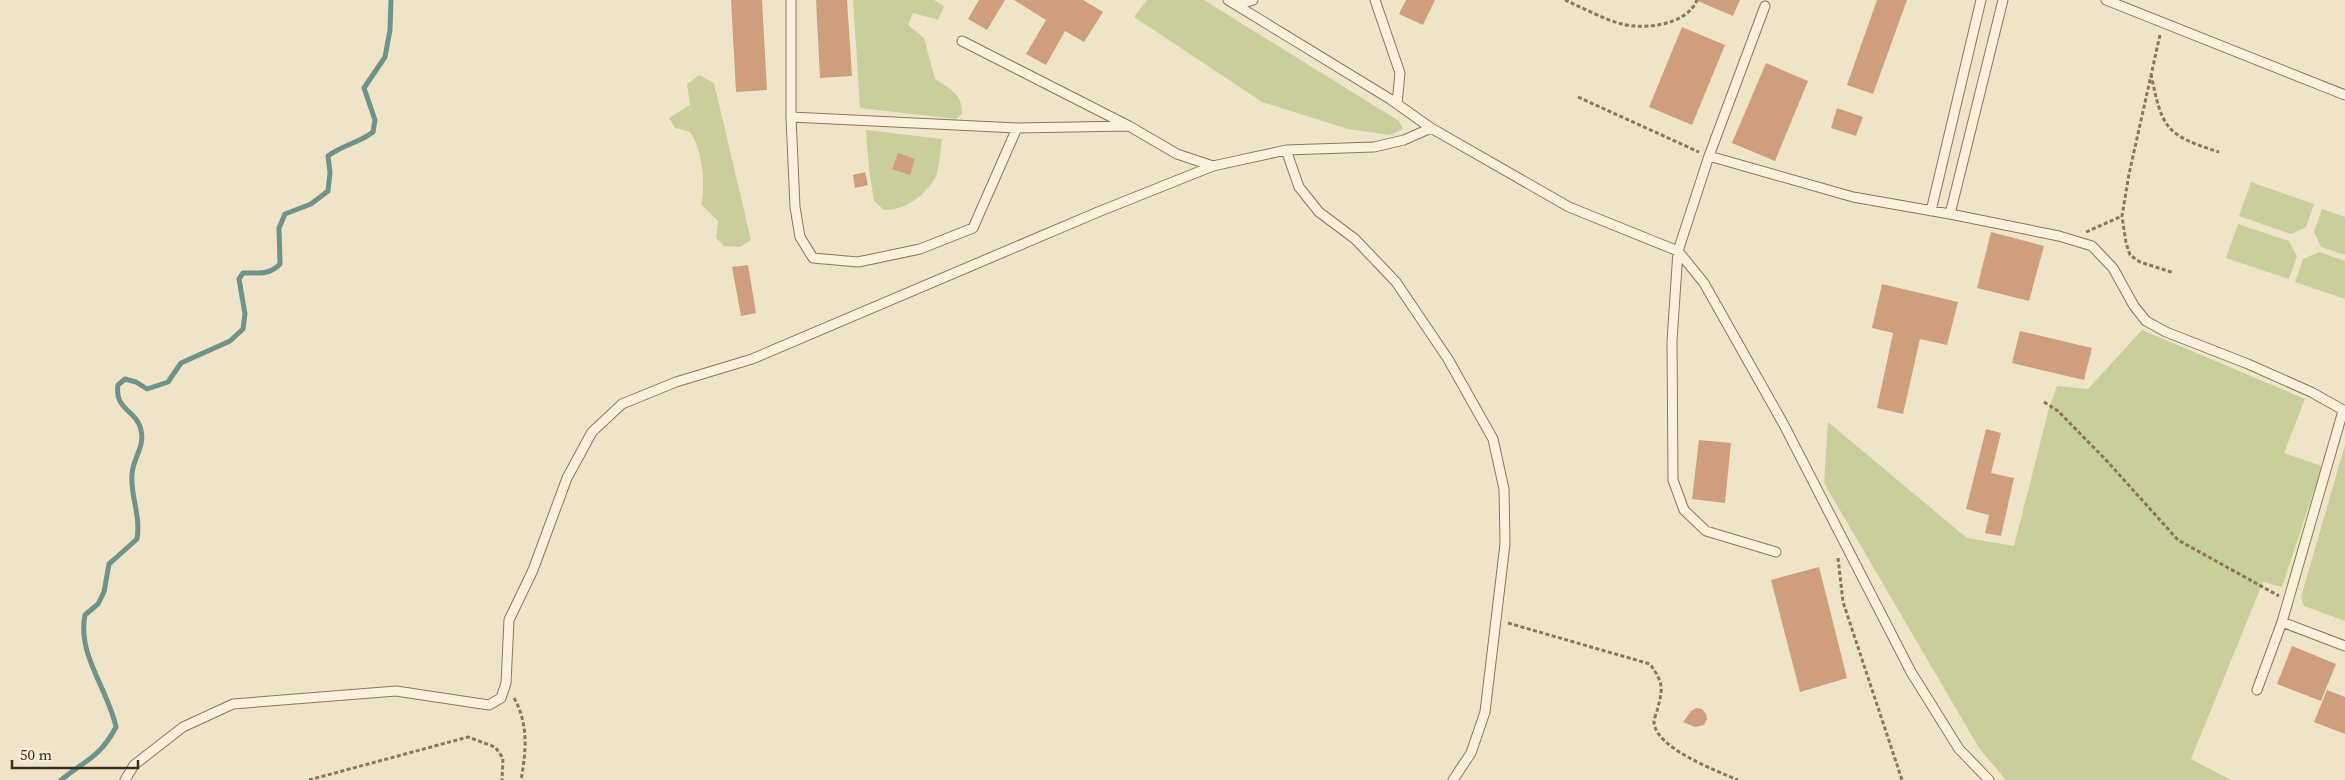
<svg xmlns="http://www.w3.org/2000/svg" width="2345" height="780" font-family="'Source Serif 4',serif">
	<rect width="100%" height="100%" fill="#f0e4c8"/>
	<path fill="#c9cf9b" d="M 853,0 L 934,0 L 944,6 L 938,20 L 913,13 L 908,25 L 924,38 L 935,79 C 950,89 963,94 962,114 L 956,119 L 860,108 Z
		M 1147,0 L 1204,0 L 1399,121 L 1403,129 L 1390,135 L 1348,129 L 1262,102 L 1134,17 Z
		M 699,75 L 714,83 L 751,240 L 740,247 L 724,246 L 716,238 L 718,221 L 701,204 C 706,185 702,148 690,132 L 675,128 L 669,118 L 690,105 L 687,84 Z
		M 866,130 L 942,139 C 940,151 940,168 935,178 C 924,197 905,210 884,210 L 874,201 L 869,169 Z
		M 2251,182 L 2314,204 L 2306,227 L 2291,234 L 2239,216 Z
		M 2322,209 L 2345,217 L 2345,255 L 2321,247 L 2314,232 Z
		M 2238,224 L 2289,241 L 2297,256 L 2289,279 L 2226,258 Z
		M 2319,252 L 2345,261 L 2345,299 L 2295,282 L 2303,259 Z
		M 2142,330 L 2305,399 L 2284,453 L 2322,466 L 2282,587 L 2263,582 L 2191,759 L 2231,780 L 2006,780 L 1979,748 L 1824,483 L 1828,422 L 1967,538 L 2014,546 L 2049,408 L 2057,386 L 2088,389 Z
		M 2345,445 L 2345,621 L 2304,606 L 2301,597 Z"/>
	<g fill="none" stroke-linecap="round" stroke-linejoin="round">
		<path stroke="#6f938a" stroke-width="5" d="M 61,780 C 86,760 101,756 116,727 C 108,689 77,655 85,615 L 98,604 L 104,592 L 109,564 L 137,539 C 141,515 130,495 132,474 C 133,458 145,447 141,430 C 137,410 114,410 118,385 L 125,379 L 136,382 L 147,389 L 168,382 L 181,363 L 230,341 L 243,329 L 245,314 L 239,279 L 243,273 C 258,273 270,275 280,264 L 279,228 L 285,214 L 311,204 L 328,191 L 330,173 L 328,156 C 342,145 359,143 373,132 L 375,120 L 364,88 L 385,57 L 390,30 L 391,0"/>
	</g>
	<path fill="#cf9f7d" d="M 731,0 L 762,0 L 767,90 L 736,92 Z
		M 816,0 L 847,0 L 852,76 L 820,78 Z
		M 979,0 L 1005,0 L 987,30 L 968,19 Z
		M 1014,0 L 1083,0 L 1103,12 L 1084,42 L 1065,31 L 1046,65 L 1026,54 L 1046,20 Z
		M 1406,0 L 1435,0 L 1423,25 L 1399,14 Z
		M 1695,0 L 1740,0 L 1733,16 Z
		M 1877,0 L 1907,0 L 1873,94 L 1847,85 Z
		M 1682,27 L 1725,45 L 1692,125 L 1649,107 Z
		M 1766,63 L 1808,81 L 1775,161 L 1732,143 Z
		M 1837,108 L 1863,117 L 1856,136 L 1831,128 Z
		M 898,153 L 915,159 L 910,175 L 892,169 Z
		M 865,172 L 868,185 L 855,188 L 853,175 Z
		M 1991,232 L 2044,246 L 2029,301 L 1977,288 Z
		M 748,265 L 756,313 L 741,316 L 732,267 Z
		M 1882,284 L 1958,302 L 1947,345 L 1920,339 L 1903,414 L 1877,408 L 1893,333 L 1872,328 Z
		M 2020,331 L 2092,348 L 2084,380 L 2012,363 Z
		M 1986,429 L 2001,433 L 1991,473 L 2014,478 L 2001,536 L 1985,533 L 1989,515 L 1966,509 Z
		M 1699,440 L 1731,443 L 1725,503 L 1692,499 Z
		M 1819,567 L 1847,678 L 1800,692 L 1771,580 Z
		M 2292,646 L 2336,664 L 2321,701 L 2277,684 Z
		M 2327,690 L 2345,697 L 2345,734 L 2314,722 Z
		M 1696,708 L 1702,709 L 1706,714 L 1707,719 L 1704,725 L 1695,727 L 1683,722 L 1691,711 Z"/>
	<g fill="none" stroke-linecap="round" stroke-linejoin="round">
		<defs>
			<path id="service" d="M 791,0 L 791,117 L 795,207 L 800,237 L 813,258 L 858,262 L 920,249 L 973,228 L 1017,128
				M 1228,0 L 1390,99 L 1431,128 L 1569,207 L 1678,251 L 1704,283 L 1784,425 L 1911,672 L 1959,749 L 1989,780
				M 1375,0 L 1400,73 L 1397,104
				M 2106,0 L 2345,95
				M 1237,5 L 1253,0
				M 1765,6 L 1709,156 L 1678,251 L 1672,341 L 1673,480 L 1684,510 L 1706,531 L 1776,552
				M 962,41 L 1129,126 L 1177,154 L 1213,166
				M 791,117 L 1017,128 L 1129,126
				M 1286,150 L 1299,187 L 1319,212 L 1355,239 L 1396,282 L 1448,359 L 1493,439 L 1504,489 L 1505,544 L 1485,712 L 1471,753 L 1453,780
				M 1709,156 L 1853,197 L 1950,214 L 2059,236 L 2092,246 L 2113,268 L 2134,306 L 2146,321 L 2166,332 L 2248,364 L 2311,392 L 2345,411
				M 1931,211 L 1981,0
				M 1950,214 L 2003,0
				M 2282,622 L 2345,646
				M 2257,690 L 2282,622 L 2343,411
				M 125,780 L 134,765 L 183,727 L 233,704 L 396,691 L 489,705 L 501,698 L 506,683 L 509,620 L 533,570 L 567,478 L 592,432 L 622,404 L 676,382 L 752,359 L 1098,212 L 1213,166 L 1286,150 L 1374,147 L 1404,140 L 1431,128"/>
		</defs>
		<use href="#service" stroke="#8d765c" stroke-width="11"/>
		<path stroke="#8d765c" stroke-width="3" stroke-dasharray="4 2.5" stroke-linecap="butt" d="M 1565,0 C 1583,8 1603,19 1622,24 C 1645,30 1687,25 1697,0
			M 2160,35 L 2129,174 L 2122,216 L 2126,243 L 2130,255 L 2140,262 L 2174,273
			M 2151,74 C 2162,128 2165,135 2219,152
			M 1578,97 L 1699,152
			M 2086,232 L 2122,216
			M 2044,402 L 2058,411 L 2106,460 L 2178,540 L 2279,596
			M 1838,558 L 1843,602 L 1902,780
			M 1508,623 L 1650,664 C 1664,684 1663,688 1657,711 C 1656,714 1654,719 1654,722 C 1655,748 1717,771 1738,780
			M 514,698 C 529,724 526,752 521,780
			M 309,780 L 468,737 L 495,747 L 503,758 L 502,780"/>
		<use href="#service" stroke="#faf1dc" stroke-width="9"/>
	</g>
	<path d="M12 760v8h126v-8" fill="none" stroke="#3d2e20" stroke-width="2.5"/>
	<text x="20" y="760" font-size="15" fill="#3d2e20" stroke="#f7eed8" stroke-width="4" paint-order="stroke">50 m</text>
</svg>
